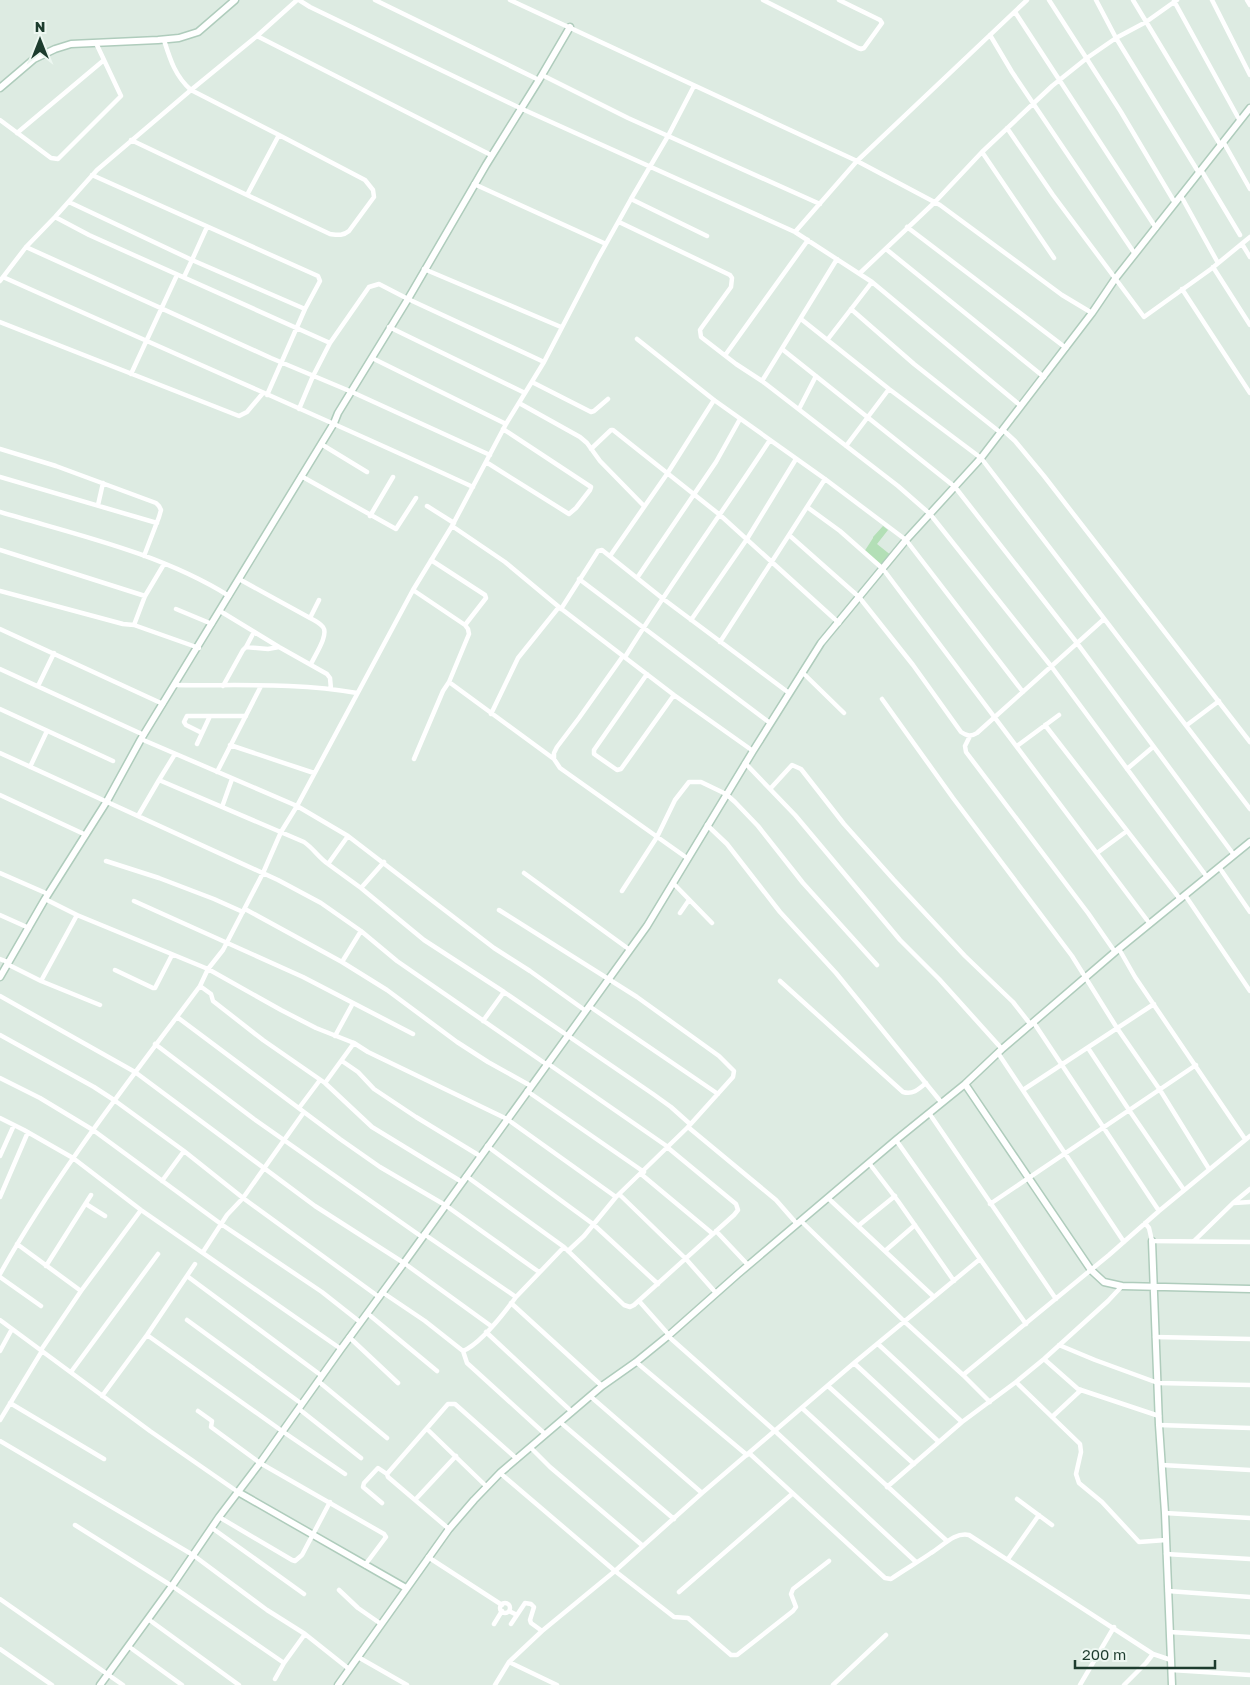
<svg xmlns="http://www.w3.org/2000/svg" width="1250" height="1685" font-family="'Golos Text',sans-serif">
	<rect width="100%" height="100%" fill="#ddebe2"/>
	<path fill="#b3dfb6" d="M 883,526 L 888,530 L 877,544 L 892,556 L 883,569 L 864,552 L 873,538 L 873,537 Z"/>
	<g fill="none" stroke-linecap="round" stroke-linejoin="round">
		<defs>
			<path id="secondary" d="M 0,88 L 34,59 L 55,49 L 71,44 L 158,40 L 179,38 L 198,32 L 235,0
				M 0,977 L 45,899 L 107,801 L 141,739 L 334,423 L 338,413 L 408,299 L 486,165 L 539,80 L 570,27
				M 965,1084 L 1091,1270 L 1104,1282 L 1122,1286 L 1250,1289
				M 1152,1241 L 1159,1425 L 1165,1513 L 1172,1685
				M 238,1492 L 406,1588
				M 100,1685 L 172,1586 L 219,1517 L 260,1463 L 341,1349 L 404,1263 L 647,926 L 753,751 L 821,643 L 906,540 L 981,458 L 1092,313 L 1115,279 L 1250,108
				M 338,1685 L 449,1529 L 474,1500 L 500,1473 L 602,1386 L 636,1362 L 668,1336 L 738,1274 L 896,1140 L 965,1084 L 1002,1049 L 1115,952 L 1250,842"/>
		</defs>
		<use href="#secondary" stroke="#afccbc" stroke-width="9"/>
		<path stroke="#fff" stroke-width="4.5" d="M 299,0 L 310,7 L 520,108 L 795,232 L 872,282 L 1021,406
			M 375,0 L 539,80
			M 510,0 L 857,161 L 940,205 L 1062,295 L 1092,313
			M 763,0 L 858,48 L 861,49 L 864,48 L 882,23 L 880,20 L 839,0
			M 1049,0 L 1121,112 L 1175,203
			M 1096,0 L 1116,38 L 1199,173
			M 1133,0 L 1221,146
			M 1212,0 L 1250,75
			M 1247,0 L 1250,5
			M 1174,1 L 1240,121
			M 1015,12 L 1156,228
			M 990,35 L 1012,72 L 1135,254
			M 257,36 L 491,155
			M 542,75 L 628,118 L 820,204
			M 0,120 L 51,158 L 58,159 L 121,96 L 96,43
			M 1007,128 L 1053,195 L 1144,317 L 1211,269 L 1250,237
			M 17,133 L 104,60
			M 131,140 L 247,195 L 279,135 L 191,90 C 175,76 170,59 164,40
			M 1224,143 L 1250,189
			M 982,152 L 1054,258
			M 1201,170 L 1240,235
			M 92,175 L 318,276 L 320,281 L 305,309 L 267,395
			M 474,184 L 606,244
			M 247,195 L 330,234 C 338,235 343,236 349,231 L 374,197 L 373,190 L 365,180 L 279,135
			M 1181,196 L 1218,263
			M 631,199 L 707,236
			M 69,202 L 192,260 L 184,277
			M 55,217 L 89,235 L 330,343
			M 619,222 L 730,275 L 732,278 L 731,287 L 702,327 L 700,330 L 701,337 L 736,364 L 762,381 L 898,486 L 930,514 L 1051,666 L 1207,877
			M 207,227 L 192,260 L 305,309
			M 907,227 L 1066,348
			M 795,232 L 857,161 L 1027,0
			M 1242,244 L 1250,257
			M 26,247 L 271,358 L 352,392 L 490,455
			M 886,249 L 1044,377
			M 1213,267 L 1250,325
			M 424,269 L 561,327
			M 860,273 L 935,202 L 982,152 L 1052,86 L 1087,58 L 1116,38 L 1146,22 L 1177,0
			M 3,277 C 159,347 317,415 473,487
			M 0,281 L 26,247 L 55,217 L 97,170 L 191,90 L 257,36 L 297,0
			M 1182,289 L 1250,393
			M 851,309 L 914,364 L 1001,433
			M 801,319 L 889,389 L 981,458 L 1250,809
			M 0,322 L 239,416 L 247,412 L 263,393
			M 389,327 L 525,393
			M 637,339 L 714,400 L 825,479 L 906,540 L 1023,692
			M 828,339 L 872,282
			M 782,349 L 955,487 L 1077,643 L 1234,855
			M 726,354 L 808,240
			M 372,358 L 506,424 L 544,362 L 597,260 L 631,199 L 668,136 L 694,86
			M 131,374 L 177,275
			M 762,381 L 837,259
			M 532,382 L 591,412 L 594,411 L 608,399
			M 519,403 L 580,437 L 587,443 L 600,461 L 644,506
			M 299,409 L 313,376 L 330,343 L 369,287 L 379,284 L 408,299 L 544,362
			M 799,409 L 816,376
			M 1003,430 L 1015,441 L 1044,476 L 1250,742
			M 321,444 L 367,472
			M 846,446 L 889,389
			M 0,449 L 56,466 L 156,503 L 159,506 L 161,510 L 159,517 L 144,556
			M 591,449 L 611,430 L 613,430 L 720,515 L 839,623
			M 486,462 L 569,514 L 576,508 L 590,490 L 591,487 L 503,429
			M 301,476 L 396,529 L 416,498
			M 0,477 L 157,523
			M 98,505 L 103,483
			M 427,506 L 454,523
			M 807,507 L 840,531 L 883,569 L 1150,924
			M 0,512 C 77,535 160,553 229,596
			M 370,516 L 393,477
			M 452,526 L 505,562 L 559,607 L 674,695 L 753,751
			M 789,535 L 859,597 L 913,665 L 961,732 C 967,736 971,737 977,733 L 1104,619
			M 0,550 L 145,596
			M 610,556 L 667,474 L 714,400
			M 431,560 L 485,595 L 486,598 L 465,625
			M 637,578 L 716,462 L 740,419
			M 239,579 L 310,618 L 319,600
			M 579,579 L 770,723
			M 413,590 L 465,625 L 468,629 L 469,634 L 449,682 L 554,759
			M 0,591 L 123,624 L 134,625 L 199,648
			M 176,609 L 212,624
			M 561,609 L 598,551 L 602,550 L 662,598 L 789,693
			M 220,611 L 279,647 L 327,674 L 330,678 L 331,689
			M 310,618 C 314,620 320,623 323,627 C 329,635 315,655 311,664
			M 691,620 L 747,539 L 796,459
			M 134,625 L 145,596 L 164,564
			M 0,629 L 163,704
			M 720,642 L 825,479
			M 246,647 L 254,632
			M 623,656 L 579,718 L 557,747 L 554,753 L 554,759 L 560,768 L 687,858
			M 625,657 C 671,583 722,513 770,440
			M 0,669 L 144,735
			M 802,672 L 844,713
			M 647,674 L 594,750 L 594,754 L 617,770 L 621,769 L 674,695
			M 174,685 C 235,686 297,682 357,693
			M 38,686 L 54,653
			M 223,686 L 243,650 L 246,647 L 268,649 L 279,647
			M 882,699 L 953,798 L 1072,956 L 1117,1028 L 1160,1090 L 1209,1169
			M 0,709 L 113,761
			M 491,714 L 518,658 L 559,607
			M 1045,725 L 1180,899
			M 1187,725 L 1219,701
			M 202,733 L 186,725 L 184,722 L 187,716 L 246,716
			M 970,736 L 965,746 L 966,752 L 1088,913 L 1115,952
			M 141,739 L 297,806 L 348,836 L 494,948 L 530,971 L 586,1011
			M 197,744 L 210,716
			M 230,745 L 314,773
			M 1017,746 L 1059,715
			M 0,753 L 278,880 L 321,903 L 361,931 L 397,961 L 546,1064
			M 414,759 L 443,691 L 449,682
			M 745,763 L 795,815 L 900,940 L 939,979 L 1002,1049
			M 30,767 L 47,731
			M 1127,769 L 1153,747
			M 217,772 L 261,686
			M 159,780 L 175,754
			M 770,789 L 792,765 L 801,769 L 844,824 L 894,880 L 965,956 L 1013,1002 L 1031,1025
			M 0,795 L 86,835
			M 222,807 L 232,779
			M 138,816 L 159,780 L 304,842 C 313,848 319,858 328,864
			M 707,825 L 727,844 L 780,912 L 836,973 L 941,1102
			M 348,836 L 328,864 L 361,888
			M 1097,853 L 1127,831
			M 106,861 L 159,878 L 214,899 L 243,912
			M 384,862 L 361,888 L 424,940 L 504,992 L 653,1094 L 671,1107 L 690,1124
			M 1219,867 L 1250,912
			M 0,873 L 48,894
			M 524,873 L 630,950
			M 673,883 L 712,923
			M 622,891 L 657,837 L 675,800 L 689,782 L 701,782 L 726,794 L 735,802 L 758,826 L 803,883 L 877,965
			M 1185,895 L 1250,991
			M 45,899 L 77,915 L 208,969 L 281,1010 L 316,1028 L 354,1043 L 368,1052 L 507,1119 L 616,1197
			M 134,901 L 303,977 L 413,1034
			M 245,909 L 342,962 L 387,990 L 457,1042 L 488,1062 L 531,1086
			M 499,910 L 637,997 L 719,1056 L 734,1071 L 733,1077 L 688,1127 L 616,1197 L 584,1236 L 568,1251
			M 680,913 L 689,900
			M 0,915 L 29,928
			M 1119,949 L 1135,977 L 1245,1139
			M 0,959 L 8,962
			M 342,962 L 361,931
			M 7,964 L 41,981 L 100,1005
			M 115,970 L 153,988 L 155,988 L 172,955
			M 41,981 L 77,915
			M 780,981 L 903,1092 C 913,1095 919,1089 926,1083
			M 200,986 L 211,994 L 213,1001 L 263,1040 L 325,1083 L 372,1127 L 462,1182
			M 0,996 L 135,1072 L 315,1206 L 404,1263 L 491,1326
			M 589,1006 L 718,1094
			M 177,1017 L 340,1139 L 380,1167 L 445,1205 L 539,1272
			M 483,1021 L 504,992
			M 1034,1023 L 1159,1211
			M 0,1035 L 94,1087 L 114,1100 L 184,1151 L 243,1198 L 379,1297
			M 335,1036 L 353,1003
			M 155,1044 L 254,1119 L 422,1237
			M 1088,1048 L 1129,1110 L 1184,1190
			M 998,1053 L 1124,1242
			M 342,1061 L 358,1072 L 374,1089 L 416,1117 L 480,1156
			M 547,1063 L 668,1147
			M 0,1078 L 40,1098 L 93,1130 L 221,1224 L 322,1292 L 360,1322
			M 325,1083 L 354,1043
			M 1023,1090 L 1154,1004
			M 527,1091 L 644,1172
			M 299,1108 L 320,1080
			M 929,1113 L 1056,1299
			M 0,1118 L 24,1130 L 73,1158 L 141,1210 L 341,1349
			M 688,1127 L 776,1200 L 797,1224
			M 896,1140 L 1026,1324
			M 487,1146 L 593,1224 L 658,1284
			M 0,1156 L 14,1125
			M 869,1163 L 898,1201 L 954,1281
			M 641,1174 L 713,1234
			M 466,1176 L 564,1247 L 624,1305 L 630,1307 L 634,1305 L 734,1215 L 738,1210 L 736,1204 L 667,1147
			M 162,1181 L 184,1151
			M 620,1195 L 686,1259 L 716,1293
			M 0,1197 L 28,1132
			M 828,1198 L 934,1297
			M 1234,1203 L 1250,1202
			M 86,1204 L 105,1216
			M 990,1204 L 1196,1065
			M 801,1221 L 905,1322 L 963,1375 L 1109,1255 L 1159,1211 L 1250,1136
			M 1145,1223 L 1149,1228 L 1152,1241 L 1250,1242
			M 858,1226 L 895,1196
			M 716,1231 L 748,1265
			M 424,1234 L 516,1297 L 564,1247
			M 1194,1241 L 1233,1203 L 1250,1189
			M 17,1244 L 81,1291
			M 885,1251 L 915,1225
			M 203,1252 L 227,1215 L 243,1198 L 304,1112
			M 46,1266 L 91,1195
			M 0,1274 C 57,1172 130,1080 200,986 L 208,969 L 223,950 L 263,873 L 281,832 L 297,806 L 413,590 L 452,526 L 506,424
			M 187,1276 L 322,1376
			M 0,1277 L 41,1306
			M 382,1292 L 425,1321 L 463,1351 C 480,1344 505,1312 516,1297
			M 639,1301 L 669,1335
			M 511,1303 L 602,1386
			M 367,1313 L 437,1371
			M 0,1320 L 150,1431 L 238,1492
			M 187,1320 L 302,1404
			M 486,1332 L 572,1412
			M 147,1335 L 282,1431 L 345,1474
			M 668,1336 L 775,1431 L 916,1562
			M 349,1337 L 398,1383
			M 1155,1337 L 1250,1339
			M 878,1344 L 962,1422
			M 1059,1345 L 1095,1360 L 1158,1383 L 1250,1385
			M 41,1350 L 81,1291 L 141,1210
			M 0,1351 L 12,1329
			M 463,1351 L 467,1363 L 545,1434
			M 1044,1359 L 1078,1389 L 1159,1416
			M 636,1362 L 747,1455
			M 854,1363 L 939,1442
			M 71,1372 L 158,1254
			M 963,1375 L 990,1402
			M 318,1381 L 387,1438
			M 1016,1382 L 1080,1444 L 1081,1452 L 1076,1474 L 1079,1483 L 1102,1502 L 1139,1542 L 1166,1540
			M 828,1386 L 914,1464
			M 102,1396 L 147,1335 L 195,1264
			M 590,1396 L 702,1493
			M 10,1403 L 104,1459
			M 802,1408 L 947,1541
			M 299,1409 L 361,1458
			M 198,1411 L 212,1421 L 211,1427 L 260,1463 L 384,1534 L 386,1537 L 365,1565
			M 1052,1417 L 1081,1390
			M 0,1420 L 42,1351
			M 560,1422 L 674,1519
			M 1159,1425 L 1250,1428
			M 427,1429 L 486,1486
			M 0,1441 L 193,1555 L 267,1610 L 305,1634 L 349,1669
			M 530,1447 L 550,1467 L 643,1546
			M 749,1453 L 885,1578 L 891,1579 C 904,1570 918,1562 931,1553 C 943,1546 954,1532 969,1535 L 1153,1654 L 1171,1660
			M 1162,1465 L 1250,1470
			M 500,1473 L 615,1571 L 674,1617 L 688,1618 L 731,1655 L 737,1655 L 793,1611 L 796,1607 L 791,1594 L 793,1589 L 829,1561
			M 387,1474 L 448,1404 L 455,1404 L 517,1459
			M 887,1487 L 962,1422 L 1016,1382 L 1044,1359 L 1108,1301 L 1122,1286
			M 1017,1499 L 1052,1525
			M 415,1500 L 456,1456
			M 382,1503 L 363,1487 L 364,1483 L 378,1468 L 387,1474 L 388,1477 L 449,1529
			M 1165,1513 L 1250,1518
			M 219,1517 L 292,1560 L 295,1561 L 302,1555 L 330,1502
			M 75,1525 L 172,1586 L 284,1663 L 305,1634
			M 212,1528 L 304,1594
			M 1166,1554 L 1250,1559
			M 428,1557 L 502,1605
			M 1008,1559 L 1039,1515
			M 339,1590 L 358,1608 L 381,1624
			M 1168,1591 L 1250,1597
			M 679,1592 L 792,1494
			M 0,1599 L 123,1685
			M500 1608a5 5 0 1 1 10 0a5 5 0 1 1-10 0Z
			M 509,1611 L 517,1615 L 525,1603 L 531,1604 L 534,1607 L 530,1620 L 531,1623 L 542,1631
			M 148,1619 L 239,1685
			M 494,1624 L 502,1611
			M 511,1624 L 517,1615
			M 1170,1632 L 1250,1637
			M 128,1646 L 182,1685
			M 0,1649 L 52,1685
			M 358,1657 L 407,1685
			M 509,1662 L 557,1685
			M 1172,1670 L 1250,1675
			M 275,1679 L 284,1663
			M 495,1685 L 509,1662 L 542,1631 L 615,1571 L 702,1493 L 854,1363 L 980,1259
			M 833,1685 L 886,1635
			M 1080,1685 L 1114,1627
			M 1124,1685 L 1146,1663 L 1153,1654"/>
		<use href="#secondary" stroke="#fff" stroke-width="6"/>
	</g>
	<g transform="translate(40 40)" stroke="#edf7f1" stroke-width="4" paint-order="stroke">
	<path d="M0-4L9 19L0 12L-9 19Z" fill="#1d3c2e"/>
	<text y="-8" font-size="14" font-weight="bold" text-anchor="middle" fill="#1d3c2e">N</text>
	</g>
	<path d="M1075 1660v8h140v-8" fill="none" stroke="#1d3c2e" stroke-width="2.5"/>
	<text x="1082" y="1660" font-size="15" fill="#1d3c2e" stroke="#edf7f1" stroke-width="4" paint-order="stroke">200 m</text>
</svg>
